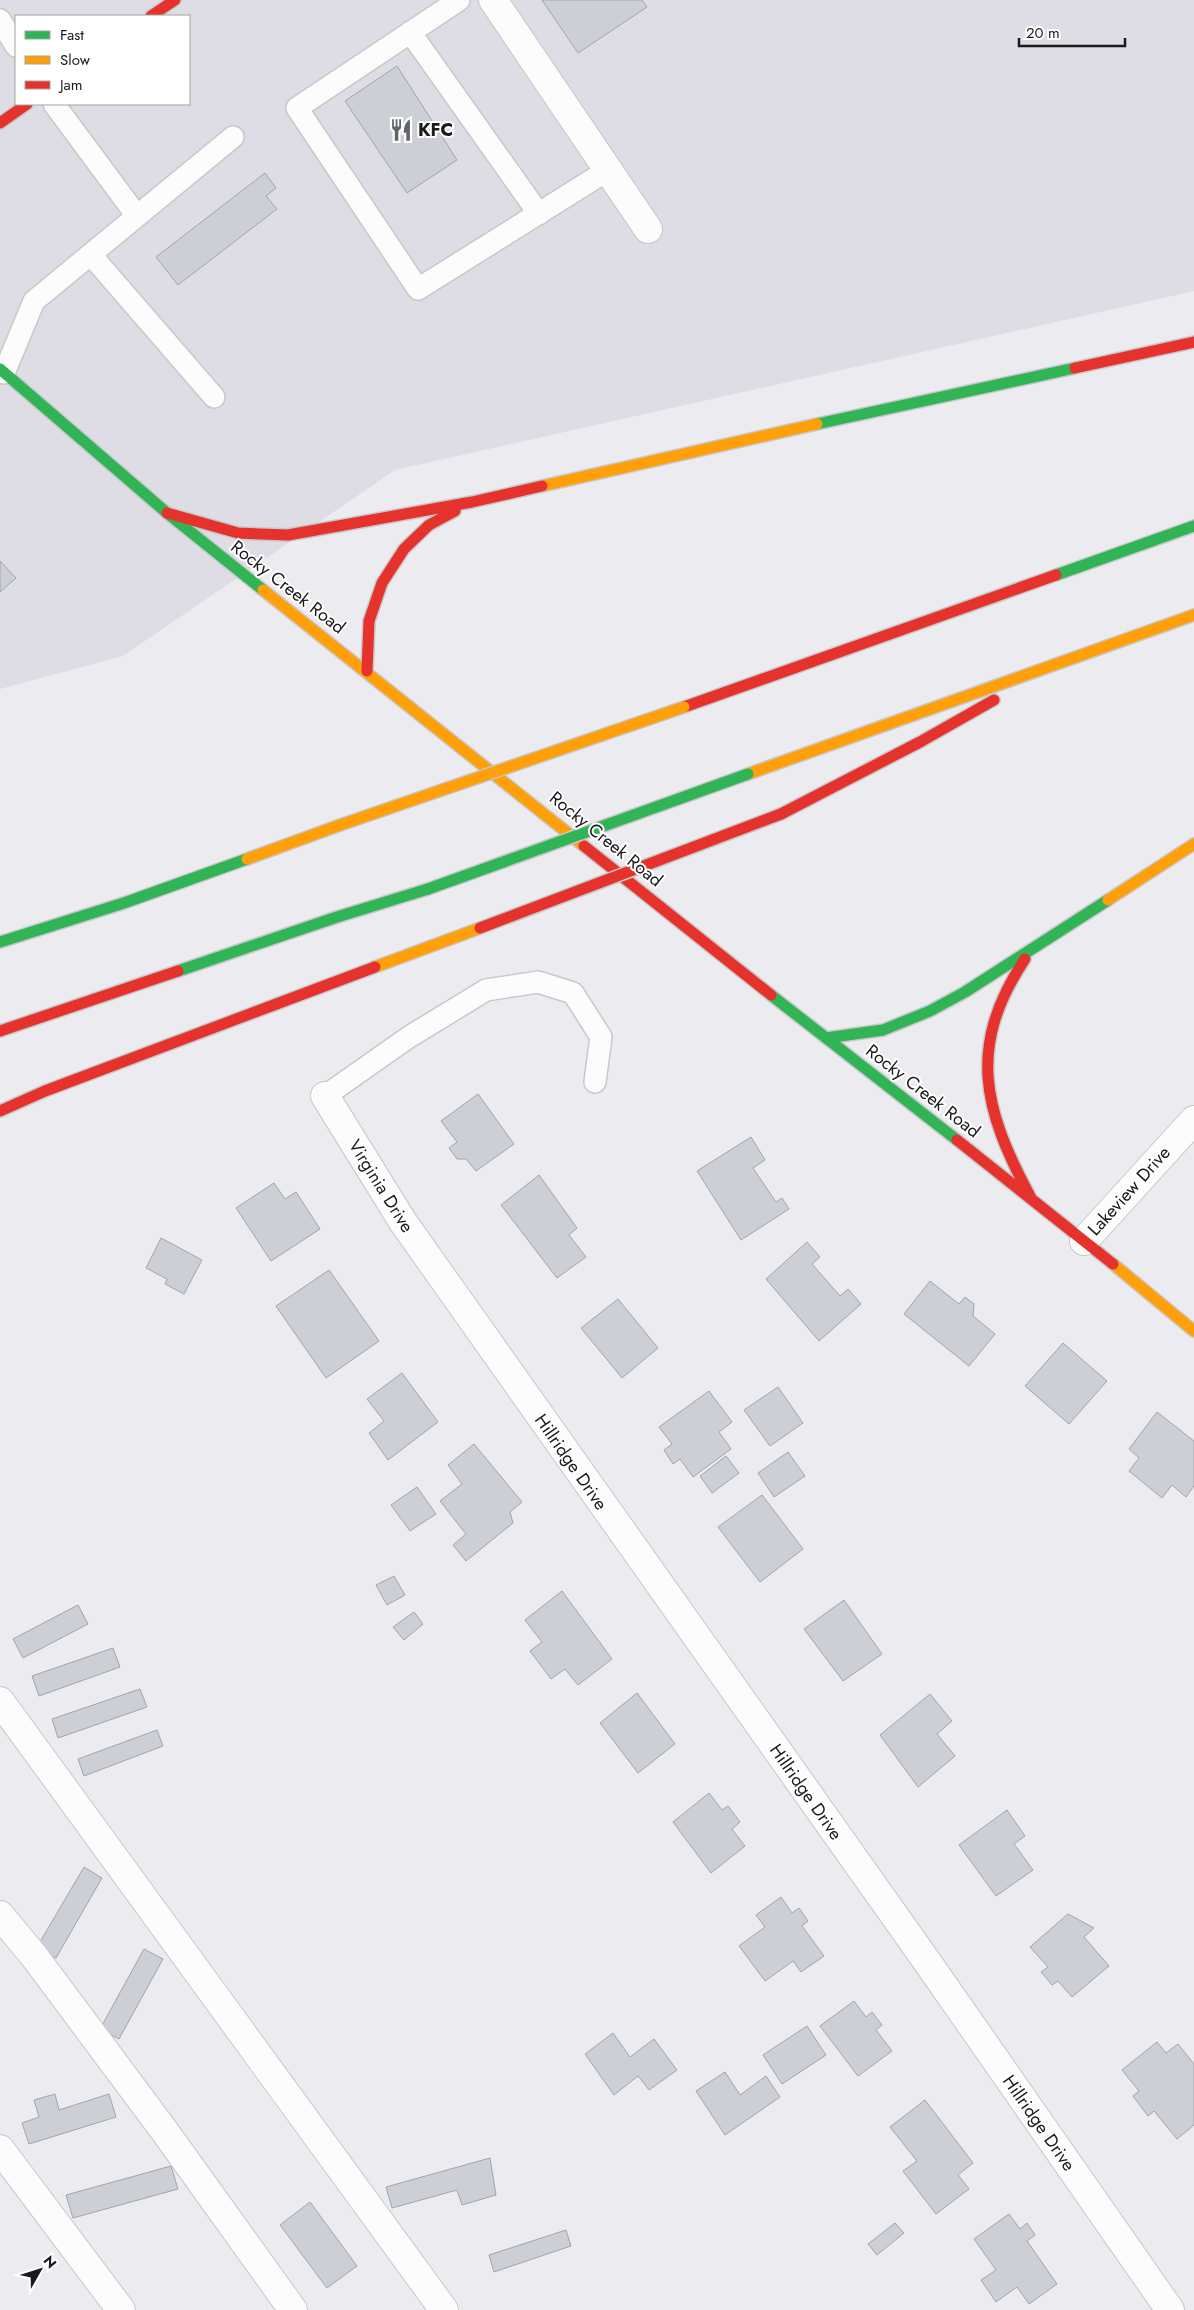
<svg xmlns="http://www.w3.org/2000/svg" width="1194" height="2310" font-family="Jost,sans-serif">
	<rect width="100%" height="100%" fill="#ecebef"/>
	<path fill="#dedce5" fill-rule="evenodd" d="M 0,0 L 1194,0 L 1194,291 L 395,470 L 123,656 L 0,689 ZM 16,16 L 189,16 L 189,104 L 16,104 Z"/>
	<path fill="#cdcfd7" stroke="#a4a4a7" d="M 542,0 L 642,0 L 647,7 L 578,53 Z
		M 397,66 L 457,160 L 407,193 L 345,101 Z
		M 265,173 L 276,188 L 266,196 L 277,209 L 178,285 L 156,257 Z
		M 0,561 L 16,578 L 0,592 Z
		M 478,1094 L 514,1144 L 476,1171 L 466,1159 L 457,1159 L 449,1148 L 457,1142 L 441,1121 Z
		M 751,1137 L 765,1160 L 753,1168 L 776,1202 L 782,1198 L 789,1209 L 741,1240 L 697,1171 Z
		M 539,1175 L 577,1228 L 569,1235 L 586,1257 L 557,1278 L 501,1205 Z
		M 274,1183 L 285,1199 L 296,1192 L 320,1229 L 271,1261 L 236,1208 Z
		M 161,1238 L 202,1260 L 184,1294 L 165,1284 L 167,1279 L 146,1268 Z
		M 807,1242 L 820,1257 L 812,1264 L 840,1296 L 848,1289 L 861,1304 L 819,1341 L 766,1279 Z
		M 329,1270 L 379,1341 L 326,1378 L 276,1306 Z
		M 930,1281 L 959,1304 L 965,1297 L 974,1304 L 973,1316 L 995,1334 L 969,1366 L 904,1314 Z
		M 618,1299 L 658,1348 L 622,1378 L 581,1328 Z
		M 1063,1343 L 1107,1381 L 1069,1424 L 1025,1386 Z
		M 402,1373 L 438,1422 L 388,1460 L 369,1433 L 384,1421 L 367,1399 Z
		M 778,1387 L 803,1423 L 770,1446 L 744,1410 Z
		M 709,1391 L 732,1422 L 719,1432 L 731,1449 L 693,1477 L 680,1459 L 673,1464 L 664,1450 L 672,1444 L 659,1427 Z
		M 1157,1412 L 1194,1441 L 1194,1486 L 1186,1497 L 1172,1485 L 1162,1498 L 1129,1471 L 1139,1458 L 1129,1449 Z
		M 474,1444 L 522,1502 L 510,1512 L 513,1523 L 466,1561 L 453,1545 L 466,1534 L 440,1501 L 462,1484 L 448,1465 Z
		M 788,1452 L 805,1476 L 774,1497 L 758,1473 Z
		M 726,1456 L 739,1473 L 712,1493 L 700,1476 Z
		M 417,1487 L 436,1514 L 410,1531 L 391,1505 Z
		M 762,1495 L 803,1549 L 760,1582 L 718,1527 Z
		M 394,1576 L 405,1595 L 387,1605 L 376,1585 Z
		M 562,1591 L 612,1659 L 578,1685 L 565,1669 L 551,1679 L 530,1651 L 542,1642 L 525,1620 Z
		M 844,1600 L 882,1654 L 843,1681 L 804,1629 Z
		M 78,1605 L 88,1624 L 23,1658 L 13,1639 Z
		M 414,1612 L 423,1624 L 404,1640 L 393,1627 Z
		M 113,1648 L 120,1667 L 39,1696 L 32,1676 Z
		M 140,1689 L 147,1707 L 58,1738 L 52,1719 Z
		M 637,1693 L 675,1744 L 638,1773 L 600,1723 Z
		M 930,1694 L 952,1721 L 937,1734 L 955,1756 L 918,1787 L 880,1735 Z
		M 157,1730 L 163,1746 L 84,1776 L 78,1759 Z
		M 709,1793 L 722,1810 L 728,1806 L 740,1822 L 732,1829 L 745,1846 L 711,1873 L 673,1822 Z
		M 1007,1810 L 1025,1836 L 1014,1844 L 1033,1870 L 996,1896 L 959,1845 Z
		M 84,1867 L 102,1878 L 56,1958 L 37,1947 Z
		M 781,1897 L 792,1913 L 799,1908 L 808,1921 L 802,1926 L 824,1956 L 801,1972 L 793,1961 L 765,1981 L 739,1946 L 765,1927 L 756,1915 Z
		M 1068,1914 L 1094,1928 L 1084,1937 L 1109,1966 L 1072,1997 L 1058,1981 L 1052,1985 L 1041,1972 L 1048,1967 L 1030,1947 Z
		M 144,1949 L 163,1959 L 119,2039 L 100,2029 Z
		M 854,2001 L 866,2017 L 872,2012 L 882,2025 L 876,2030 L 892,2051 L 858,2076 L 820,2026 Z
		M 807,2026 L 826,2055 L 782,2084 L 763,2055 Z
		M 613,2033 L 630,2057 L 654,2039 L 677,2070 L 649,2090 L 638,2076 L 614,2095 L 585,2054 Z
		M 1157,2042 L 1166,2053 L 1178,2044 L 1194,2064 L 1194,2125 L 1177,2139 L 1154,2111 L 1148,2116 L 1133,2096 L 1139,2091 L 1122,2070 Z
		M 725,2072 L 740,2095 L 766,2076 L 780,2097 L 725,2135 L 696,2091 Z
		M 55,2094 L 59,2110 L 109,2094 L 116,2117 L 29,2144 L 22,2123 L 39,2117 L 34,2100 Z
		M 925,2100 L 973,2163 L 958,2175 L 969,2189 L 936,2214 L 903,2171 L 917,2161 L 890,2127 Z
		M 490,2158 L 496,2195 L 462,2205 L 457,2190 L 392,2208 L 386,2187 Z
		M 171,2166 L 178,2189 L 73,2218 L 66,2195 Z
		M 310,2202 L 357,2266 L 327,2288 L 280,2225 Z
		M 1009,2214 L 1020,2229 L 1027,2223 L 1035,2235 L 1027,2241 L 1057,2284 L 1029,2304 L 1017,2287 L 996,2302 L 981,2280 L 996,2270 L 974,2239 Z
		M 895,2223 L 904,2233 L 877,2255 L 868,2244 Z
		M 566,2230 L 571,2246 L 494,2272 L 489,2255 Z"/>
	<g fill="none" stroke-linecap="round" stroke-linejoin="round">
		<defs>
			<path id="lane" d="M 459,0 L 297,108 L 418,289 L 608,170
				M 0,20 L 16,46
				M 410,32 L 539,214
				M 54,104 L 137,216
				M 91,255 L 214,397
				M 4,373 L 34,301 L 233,137
				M 325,1096 L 409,1037 L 486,990 L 538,982 L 573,993 L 601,1037 L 595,1082"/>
			<path id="street" d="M 493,0 L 648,229
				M 325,1096 L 403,1222 L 928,1963 L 1170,2310
				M 1084,1241 L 1194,1120
				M 0,1701 L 444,2310
				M 0,1915 L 34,1956 L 163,2129 L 293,2310
				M 0,2149 L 121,2310"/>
			<path id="fast" d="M 0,369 L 167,513 L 263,590
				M 817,424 L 1075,368
				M 1056,575 L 1194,526
				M 0,942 L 124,903 L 247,859
				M 178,971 L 337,917 L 428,889
				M 771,995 L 957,1140
				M 826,1038 L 883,1030 L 930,1011 L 965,992 L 1108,900"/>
			<path id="slow" d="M 542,486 L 817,424
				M 263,590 L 584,846
				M 748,774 L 1194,615
				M 247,859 L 340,825
				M 1108,900 L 1194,844
				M 375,967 L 480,928
				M 1113,1264 L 1194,1331"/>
			<path id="jam" d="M 151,16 L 175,0
				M 0,123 L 27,104
				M 1075,368 L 1194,342
				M 167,513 L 238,533 L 288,535 L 472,502 L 542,486
				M 367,671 L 369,621 L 382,583 L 404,549 L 429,525 L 455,511
				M 684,707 L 1056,575
				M 781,814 L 920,742 L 994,700
				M 584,846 L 771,995
				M 1025,959 C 967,1046 983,1109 1030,1196
				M 0,1031 L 178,971
				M 0,1111 L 45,1091 L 375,967
				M 957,1140 L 1113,1264"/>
		</defs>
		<use href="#lane" stroke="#c8c8ca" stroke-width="24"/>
		<use href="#street" stroke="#c8c8ca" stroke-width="30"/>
		<use href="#fast" stroke="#c8c8ca" stroke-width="14"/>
		<use href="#slow" stroke="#c8c8ca" stroke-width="14"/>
		<use href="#jam" stroke="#c8c8ca" stroke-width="14"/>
		<use href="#lane" stroke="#fcfcfd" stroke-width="21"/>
		<use href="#street" stroke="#fcfcfd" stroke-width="28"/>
		<use href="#fast" stroke="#30b455" stroke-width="11"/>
		<use href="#slow" stroke="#ff9f0a" stroke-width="11"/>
		<use href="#jam" stroke="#e5322d" stroke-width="11"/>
		<defs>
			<path id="fast-bridge" d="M 428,889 L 748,774"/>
			<path id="slow-bridge" d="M 340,825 L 684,707"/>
			<path id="jam-bridge" d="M 480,928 L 781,814"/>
		</defs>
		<use href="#fast-bridge" stroke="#c6c6c8" stroke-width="14" stroke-linecap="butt"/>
		<use href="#slow-bridge" stroke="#c6c6c8" stroke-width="14" stroke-linecap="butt"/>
		<use href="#jam-bridge" stroke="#c6c6c8" stroke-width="14" stroke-linecap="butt"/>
		<use href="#fast-bridge" stroke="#30b455" stroke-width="11"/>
		<use href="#slow-bridge" stroke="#ff9f0a" stroke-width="11"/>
		<use href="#jam-bridge" stroke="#e5322d" stroke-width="11"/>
	</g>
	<defs>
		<symbol id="restaurant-bare" viewBox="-9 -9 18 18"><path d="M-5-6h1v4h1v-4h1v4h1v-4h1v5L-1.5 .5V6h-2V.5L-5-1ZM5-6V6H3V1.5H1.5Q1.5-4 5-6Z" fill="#646366" stroke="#fff" stroke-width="2.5" paint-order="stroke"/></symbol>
	</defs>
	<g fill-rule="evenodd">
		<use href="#restaurant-bare" x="385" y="114" width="32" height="32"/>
	</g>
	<g text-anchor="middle" stroke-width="4" stroke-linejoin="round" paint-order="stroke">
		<g font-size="18" font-weight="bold" fill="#1a1a1c" stroke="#fff" text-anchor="start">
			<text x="418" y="136">KFC</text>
		</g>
		<g font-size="18" fill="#1a1a1c" stroke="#fff">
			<text transform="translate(288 587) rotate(38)" y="6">Rocky Creek Road</text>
			<text transform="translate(606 839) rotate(39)" y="6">Rocky Creek Road</text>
			<text transform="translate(923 1091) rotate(38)" y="6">Rocky Creek Road</text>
			<text transform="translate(381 1186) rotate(58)" y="6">Virginia Drive</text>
			<text transform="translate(1129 1191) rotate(-48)" y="6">Lakeview Drive</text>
			<text transform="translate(571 1462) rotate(55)" y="6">Hillridge Drive</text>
			<text transform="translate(806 1792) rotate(55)" y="6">Hillridge Drive</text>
			<text transform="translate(1039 2123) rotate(55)" y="6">Hillridge Drive</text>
		</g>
	</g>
	<rect x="15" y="15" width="175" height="90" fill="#ffffff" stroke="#a3a3a4"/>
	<rect x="25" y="31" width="25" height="8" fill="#30b455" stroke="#a3a3a4"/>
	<text x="60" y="40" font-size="15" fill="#1a1a1c">Fast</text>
	<rect x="25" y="56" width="25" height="8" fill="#ff9f0a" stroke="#a3a3a4"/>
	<text x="60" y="65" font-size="15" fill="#1a1a1c">Slow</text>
	<rect x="25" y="81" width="25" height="8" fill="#e5322d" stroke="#a3a3a4"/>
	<text x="60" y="90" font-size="15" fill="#1a1a1c">Jam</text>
	<g transform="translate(40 2270) rotate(51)" stroke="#ffffff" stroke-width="4" paint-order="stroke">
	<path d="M0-4L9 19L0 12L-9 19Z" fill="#1a1a1c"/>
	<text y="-8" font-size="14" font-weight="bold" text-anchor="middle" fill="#1a1a1c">N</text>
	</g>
	<path d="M1019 38v8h106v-8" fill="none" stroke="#1a1a1c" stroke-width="2.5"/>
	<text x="1026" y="38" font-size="15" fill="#1a1a1c" stroke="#ffffff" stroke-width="4" paint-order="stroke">20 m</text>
</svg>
